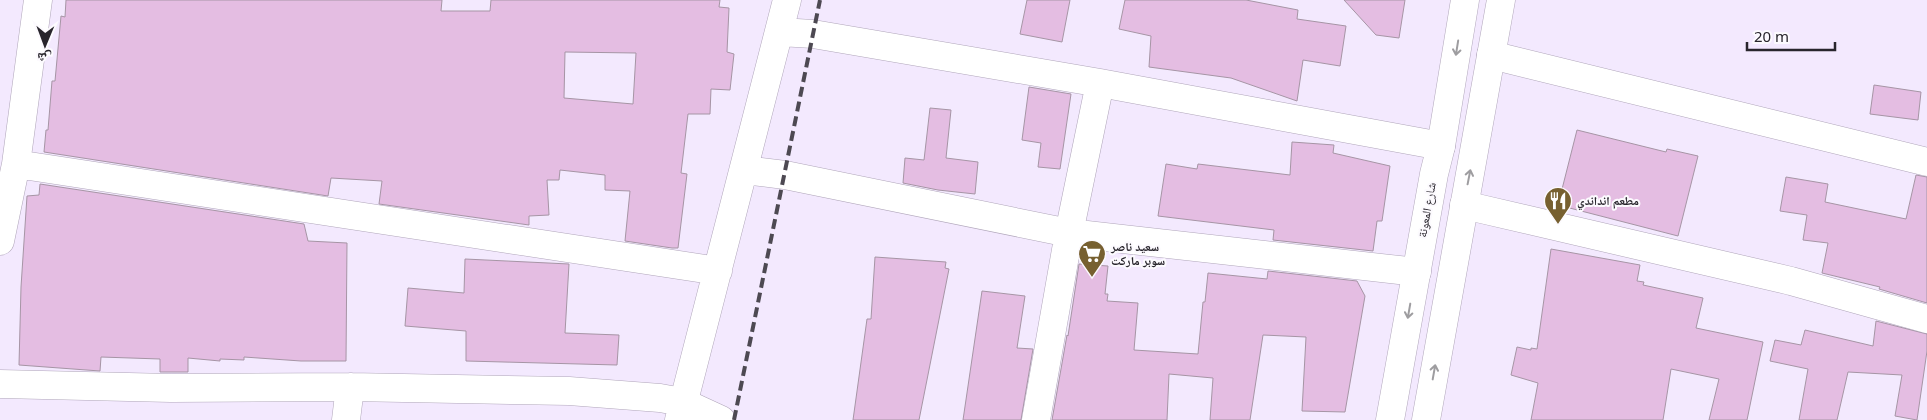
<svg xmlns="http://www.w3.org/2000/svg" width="1927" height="420" font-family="'Noto Sans','Noto Naskh Arabic',sans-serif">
	<rect width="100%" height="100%" fill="#f3e9fe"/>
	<path fill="#e4bde2" stroke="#a695a5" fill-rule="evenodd" d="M 66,0 L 442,0 L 441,11 L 490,11 L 491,0 L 720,0 L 719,7 L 729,8 L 727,52 L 734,54 L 730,90 L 711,89 L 710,114 L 688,114 L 681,173 L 687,174 L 678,248 L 672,248 L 625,241 L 630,191 L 605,190 L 605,175 L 560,170 L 559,180 L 547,180 L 549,215 L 529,216 L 529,225 L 379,204 L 382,181 L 331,178 L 328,196 L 44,152 L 46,130 L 48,130 L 52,81 L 55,81 L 61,16 L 65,17 ZM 565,52 L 636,53 L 633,104 L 564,98 Z
		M 1027,0 L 1070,0 L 1062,42 L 1020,34 Z
		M 1125,0 L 1246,0 L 1298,10 L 1297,19 L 1346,26 L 1340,66 L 1303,60 L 1297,101 L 1231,78 L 1149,67 L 1151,36 L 1119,29 Z
		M 1344,0 L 1405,0 L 1399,38 L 1376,35 Z
		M 1874,85 L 1921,92 L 1918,120 L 1870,114 Z
		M 1029,87 L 1071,94 L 1060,169 L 1038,167 L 1041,143 L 1022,140 Z
		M 930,108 L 951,110 L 946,158 L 978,162 L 975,194 L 938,190 L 903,183 L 905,158 L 924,160 Z
		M 1577,130 L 1666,152 L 1667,149 L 1698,156 L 1678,236 L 1558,205 Z
		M 1292,142 L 1334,145 L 1333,153 L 1390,166 L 1382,221 L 1377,221 L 1373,251 L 1273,240 L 1274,230 L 1158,216 L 1166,164 L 1197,169 L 1198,164 L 1290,175 Z
		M 1916,175 L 1927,177 L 1927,303 L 1879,289 L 1880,287 L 1822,273 L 1828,243 L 1803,240 L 1807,215 L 1780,211 L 1786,177 L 1828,184 L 1825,202 L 1906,219 Z
		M 40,184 L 304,224 L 308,241 L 347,243 L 346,361 L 301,361 L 244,357 L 244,360 L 220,359 L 220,361 L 188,358 L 188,372 L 160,372 L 160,359 L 101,357 L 100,371 L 19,365 L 21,287 L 27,196 L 39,195 Z
		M 1551,249 L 1640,265 L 1637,281 L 1644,282 L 1643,285 L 1703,298 L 1696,328 L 1763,342 L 1747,420 L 1709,420 L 1719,379 L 1671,369 L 1663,420 L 1531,420 L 1538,383 L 1511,375 L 1517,347 L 1531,350 L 1531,348 L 1537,349 Z
		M 875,257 L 946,262 L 945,268 L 949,269 L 919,420 L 853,420 L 867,319 L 871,319 Z
		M 465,259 L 569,264 L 565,333 L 619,335 L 617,365 L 466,361 L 466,331 L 405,326 L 408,288 L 464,293 Z
		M 1079,264 L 1108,266 L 1105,294 L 1108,294 L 1107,301 L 1138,303 L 1134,350 L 1198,354 L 1203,302 L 1205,302 L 1208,273 L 1267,279 L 1268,271 L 1357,281 L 1365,296 L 1345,412 L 1302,411 L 1306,337 L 1263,335 L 1250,420 L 1210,420 L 1213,378 L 1169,374 L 1167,420 L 1052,420 L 1067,335 L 1068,336 Z
		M 982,291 L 1025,296 L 1017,348 L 1033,349 L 1021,420 L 963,420 Z
		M 1876,321 L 1927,334 L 1927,351 L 1917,420 L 1895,416 L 1902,375 L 1848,372 L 1837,420 L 1799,420 L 1808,369 L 1770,361 L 1775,340 L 1801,345 L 1805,330 L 1873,346 Z"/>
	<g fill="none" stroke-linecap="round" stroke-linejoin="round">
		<defs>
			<path id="street" d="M 780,32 L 813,34 L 1100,83 L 1441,146
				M 1491,55 L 1927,162
				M 16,164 L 718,271
				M 744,170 L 785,175 L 1069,233 L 1417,272
				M 1464,205 L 1791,281 L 1927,319
				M 0,241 L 16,164 L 38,0
				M 0,384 L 171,388 L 350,387 L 569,391 L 660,398 L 682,402 L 721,420
				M 346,420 L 350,387
				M 679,420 L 787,0
				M 1036,420 L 1069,233 L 1100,83"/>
			<path id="highway" d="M 1390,420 L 1434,174 L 1441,146 L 1465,0
				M 1426,420 L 1501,0"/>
		</defs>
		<use href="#street" stroke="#b0a6ba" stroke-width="29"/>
		<use href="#highway" stroke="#b0a6ba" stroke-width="29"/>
		<use href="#street" stroke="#fff" stroke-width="28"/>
		<use href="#highway" stroke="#fff" stroke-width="28"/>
		<path stroke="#4d4952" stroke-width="4" stroke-dasharray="10 5" stroke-linecap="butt" d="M 734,420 L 820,0"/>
	</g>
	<defs><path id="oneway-shaft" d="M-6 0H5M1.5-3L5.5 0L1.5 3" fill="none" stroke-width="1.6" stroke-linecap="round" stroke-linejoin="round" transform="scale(1.25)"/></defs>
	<g stroke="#9e9da0">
		<use href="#oneway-shaft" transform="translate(1457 48) rotate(99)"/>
		<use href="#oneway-shaft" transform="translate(1469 177) rotate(-79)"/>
		<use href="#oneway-shaft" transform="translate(1409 311) rotate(100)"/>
		<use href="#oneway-shaft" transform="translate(1434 372) rotate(-80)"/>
	</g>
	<defs>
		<symbol id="restaurant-pin" viewBox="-11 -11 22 30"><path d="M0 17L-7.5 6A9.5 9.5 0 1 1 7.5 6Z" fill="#776030" stroke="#fcfafe"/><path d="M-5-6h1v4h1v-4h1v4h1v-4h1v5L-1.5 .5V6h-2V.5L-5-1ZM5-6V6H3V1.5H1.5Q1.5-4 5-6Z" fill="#fff"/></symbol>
		<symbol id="supermarket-pin" viewBox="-11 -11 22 30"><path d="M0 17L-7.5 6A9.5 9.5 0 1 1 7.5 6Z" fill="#776030" stroke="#fcfafe"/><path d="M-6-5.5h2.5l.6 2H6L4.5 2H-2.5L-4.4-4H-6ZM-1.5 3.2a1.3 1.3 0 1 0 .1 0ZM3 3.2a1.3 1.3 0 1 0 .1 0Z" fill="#fff"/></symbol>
	</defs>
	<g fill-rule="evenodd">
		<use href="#restaurant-pin" x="1542" y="185" width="32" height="43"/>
		<use href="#supermarket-pin" x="1076" y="238" width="32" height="43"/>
	</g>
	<g text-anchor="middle" stroke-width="4" stroke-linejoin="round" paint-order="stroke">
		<g font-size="12" font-weight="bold" fill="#28252c" stroke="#fcfafe" text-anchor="start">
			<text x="1577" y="205">مطعم انداندي</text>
			<text x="1111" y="251">سعيد ناصر<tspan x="1111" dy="14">سوبر ماركت</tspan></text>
		</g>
		<g font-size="12" fill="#28252c" stroke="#fcfafe">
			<text transform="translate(1427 210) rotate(-80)" y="4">شارع المعونة</text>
		</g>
	</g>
	<g transform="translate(45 45) rotate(181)" stroke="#fcfafe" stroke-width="4" paint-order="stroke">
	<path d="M0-4L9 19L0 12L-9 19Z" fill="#28252c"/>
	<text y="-8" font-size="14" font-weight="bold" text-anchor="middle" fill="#28252c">ش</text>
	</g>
	<path d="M1747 42v8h88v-8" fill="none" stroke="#28252c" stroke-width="2.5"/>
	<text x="1754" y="42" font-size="15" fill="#28252c" stroke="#fcfafe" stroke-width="4" paint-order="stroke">20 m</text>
</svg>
